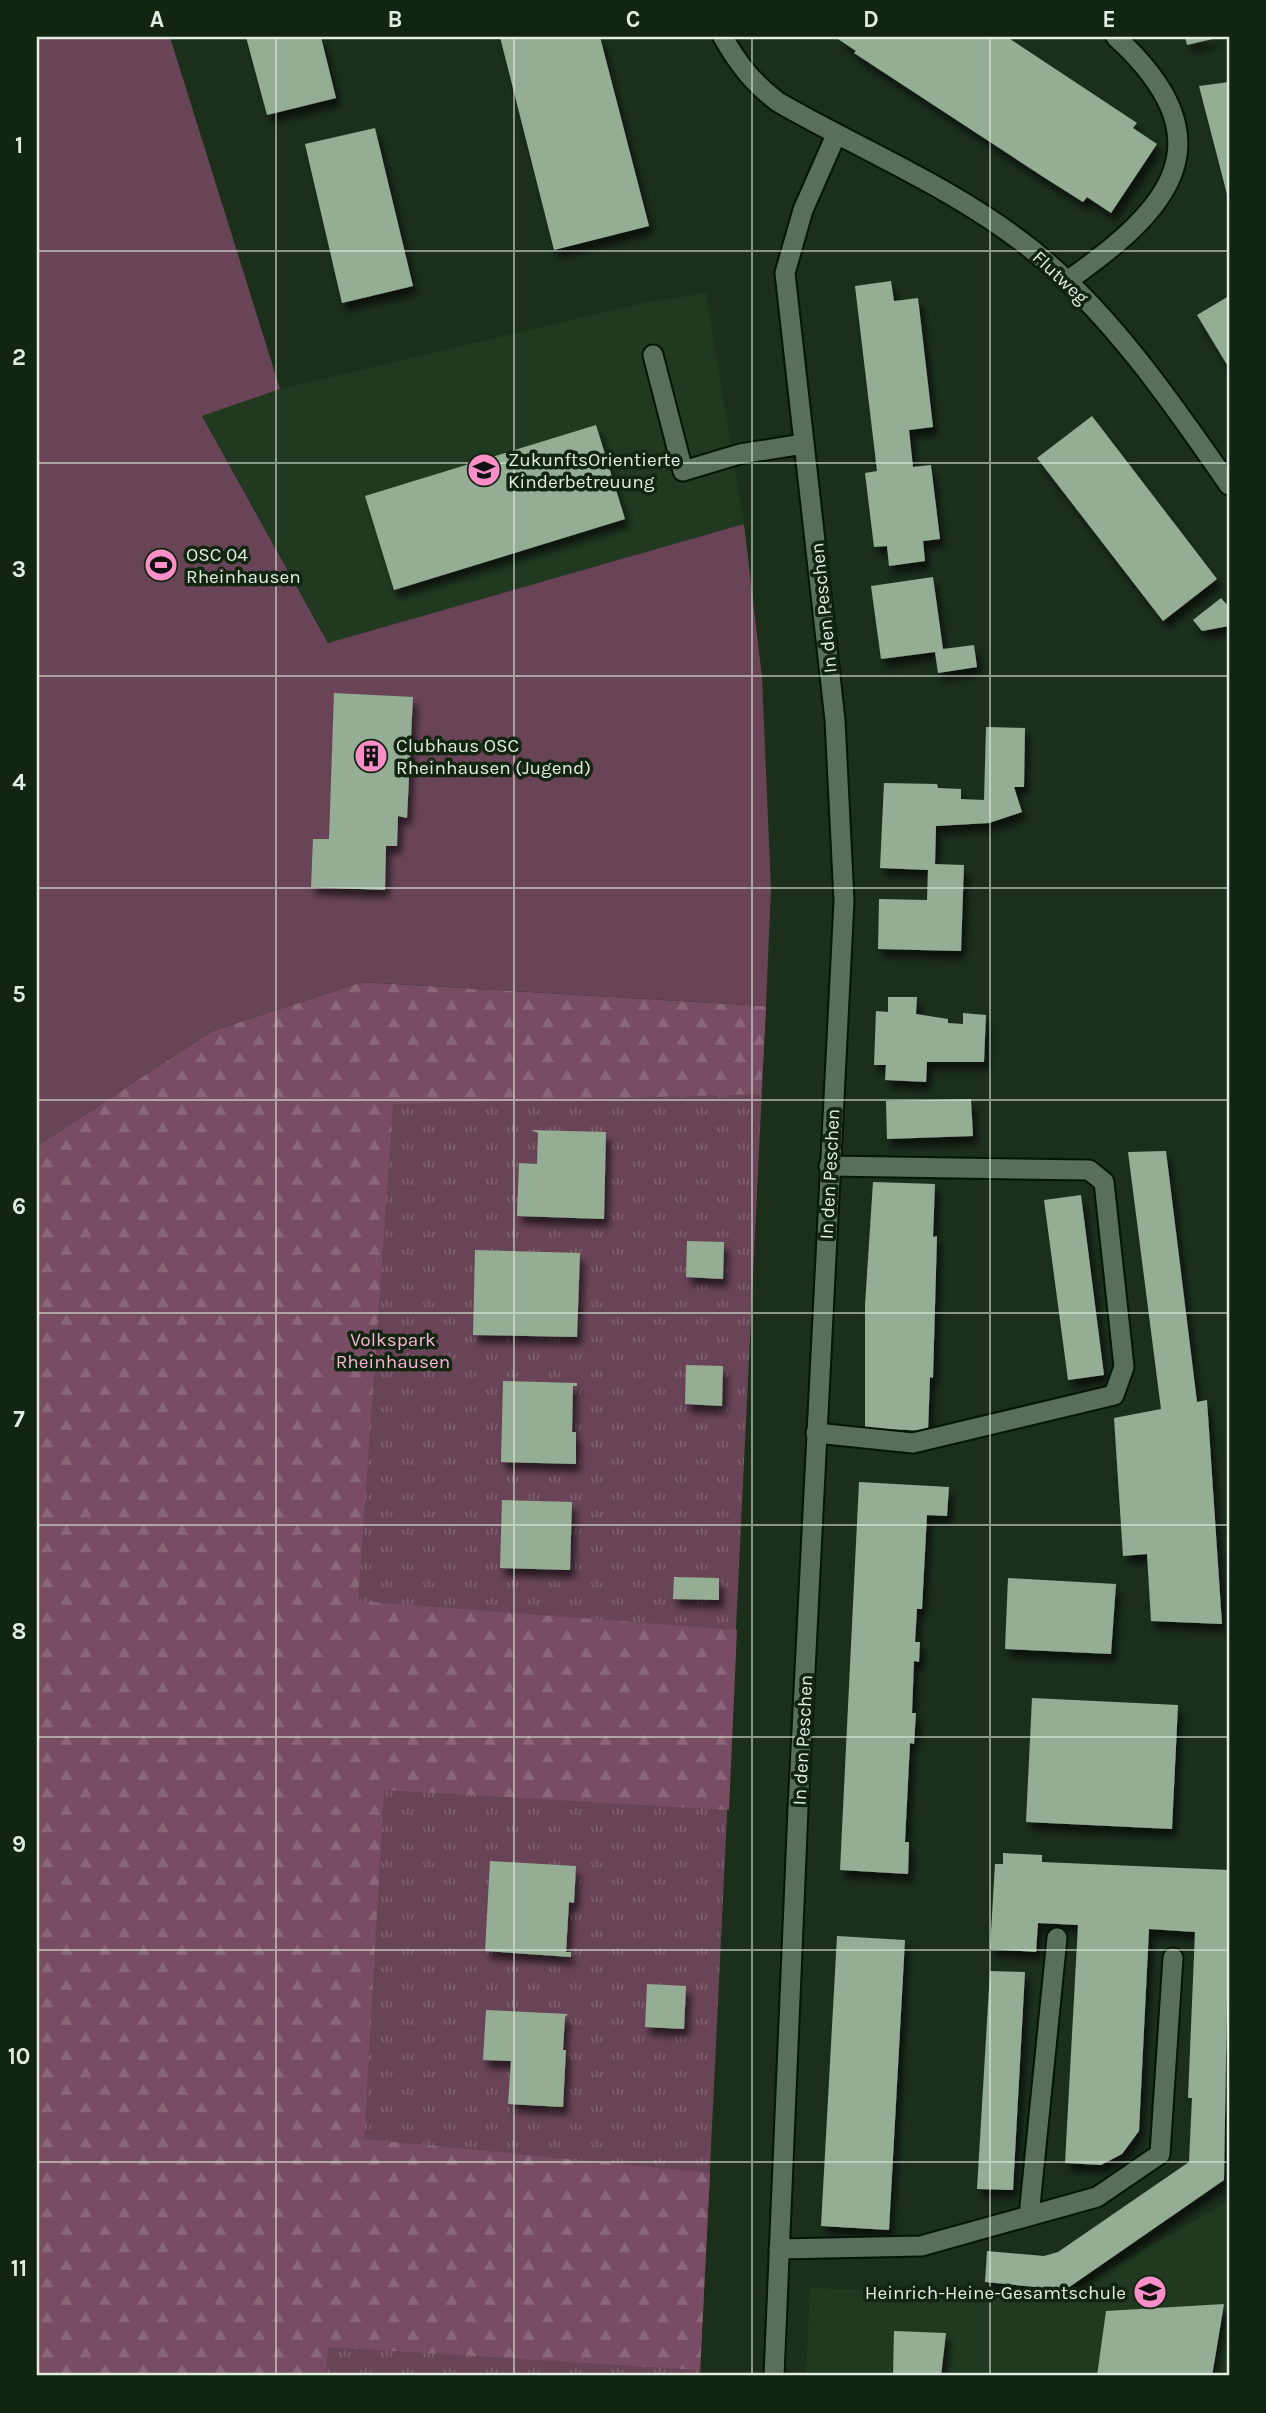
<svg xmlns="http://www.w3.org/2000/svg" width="1266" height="2413" font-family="Karla,sans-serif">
	<defs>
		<pattern id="grass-tufts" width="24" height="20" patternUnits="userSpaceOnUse" patternTransform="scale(1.75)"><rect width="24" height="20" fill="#694457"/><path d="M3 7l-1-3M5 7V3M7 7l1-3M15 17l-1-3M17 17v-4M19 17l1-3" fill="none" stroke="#7e5f6f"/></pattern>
		<pattern id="forest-firs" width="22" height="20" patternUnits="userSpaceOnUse" patternTransform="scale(1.75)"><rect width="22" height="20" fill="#784c63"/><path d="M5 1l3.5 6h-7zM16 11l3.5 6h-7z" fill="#8b6679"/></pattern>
		<filter id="shadow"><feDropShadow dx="4.5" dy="8" stdDeviation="3.5" flood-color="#0009"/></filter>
	</defs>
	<rect width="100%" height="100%" fill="#1b2f1b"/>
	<path fill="#203920" d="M 706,293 L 744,524 L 329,643 L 202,415 L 280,389 L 643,303 Z
		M 1229,2201 L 1229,2376 L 806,2376 L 810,2288 L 1062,2296 Z"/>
	<path fill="url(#grass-tufts)" d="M 766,1006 L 700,2376 L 37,2376 L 37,1146 Z"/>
	<path fill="url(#forest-firs)" d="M 362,982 L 766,1006 L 761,1094 L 393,1104 L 358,1601 L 737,1630 L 729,1810 L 384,1790 L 364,2139 L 710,2173 L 700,2370 L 328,2347 L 326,2376 L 37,2376 L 37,1146 L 212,1031 Z"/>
	<path fill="#694457" d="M 37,37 L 170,37 L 280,389 L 202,416 L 328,643 L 744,524 L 762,677 L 771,889 L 766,1006 L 362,982 L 212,1031 L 37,1146 Z"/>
	<path fill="#95ad95" filter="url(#shadow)" d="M 246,37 L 321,37 L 336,98 L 267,115 Z
		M 500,37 L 600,37 L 649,226 L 554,250 Z
		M 835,37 L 1007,37 L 1137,123 L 1133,128 L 1157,144 L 1111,213 L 1087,197 L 1083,202 L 1045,178 L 854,53 L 856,51 Z
		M 1185,37 L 1217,37 L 1217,38 L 1187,45 Z
		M 1229,82 L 1229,198 L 1228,198 L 1199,86 Z
		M 375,128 L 413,286 L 342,303 L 305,144 Z
		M 891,281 L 894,301 L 918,298 L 933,427 L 909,430 L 913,467 L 931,465 L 940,539 L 923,541 L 925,561 L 889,566 L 887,546 L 874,547 L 865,473 L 877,471 L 855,286 Z
		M 1229,296 L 1229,368 L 1197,315 Z
		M 1092,416 L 1217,579 L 1163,621 L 1037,458 Z
		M 596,425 L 625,519 L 394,590 L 365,496 Z
		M 933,577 L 943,649 L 974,645 L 977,667 L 938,673 L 935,652 L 881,659 L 871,586 Z
		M 1221,598 L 1229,607 L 1229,626 L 1202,631 L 1193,620 Z
		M 334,693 L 413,697 L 407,818 L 398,816 L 397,846 L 386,846 L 385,890 L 311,887 L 313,839 L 329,839 Z
		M 986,727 L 1025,728 L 1024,787 L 1014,787 L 1022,812 L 989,823 L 936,826 L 935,864 L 964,865 L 961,951 L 878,949 L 879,899 L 927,900 L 928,870 L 880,868 L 884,783 L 937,784 L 938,788 L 961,789 L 961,799 L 984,800 Z
		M 888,997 L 917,997 L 916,1014 L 948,1019 L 948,1023 L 963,1024 L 963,1013 L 986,1015 L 984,1062 L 927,1062 L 926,1082 L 885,1080 L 886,1065 L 874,1065 L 876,1011 L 888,1012 Z
		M 971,1099 L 973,1136 L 887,1139 L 886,1101 Z
		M 531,1130 L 606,1132 L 604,1219 L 517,1216 L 519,1163 L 537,1164 L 538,1133 Z
		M 1166,1151 L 1197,1402 L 1207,1400 L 1222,1624 L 1151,1621 L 1147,1554 L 1123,1556 L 1114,1418 L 1161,1409 L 1128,1152 Z
		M 873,1182 L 935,1184 L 933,1237 L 937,1236 L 933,1378 L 930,1377 L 928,1431 L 865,1428 L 865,1305 Z
		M 1081,1195 L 1104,1375 L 1068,1380 L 1044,1200 Z
		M 687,1241 L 724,1242 L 723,1279 L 686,1277 Z
		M 475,1250 L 580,1253 L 577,1337 L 473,1335 Z
		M 686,1365 L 723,1366 L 722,1406 L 685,1404 Z
		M 503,1381 L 577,1383 L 577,1386 L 573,1386 L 572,1432 L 576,1432 L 576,1464 L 501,1462 Z
		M 859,1482 L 949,1487 L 947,1516 L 927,1515 L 922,1609 L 917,1609 L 915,1642 L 920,1642 L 919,1662 L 914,1661 L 912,1713 L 916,1713 L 914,1744 L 910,1743 L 905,1842 L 909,1842 L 908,1874 L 840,1870 Z
		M 502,1500 L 572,1502 L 570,1570 L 500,1568 Z
		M 674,1577 L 719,1578 L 719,1600 L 673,1599 Z
		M 1008,1578 L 1116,1584 L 1111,1654 L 1005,1649 Z
		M 1032,1698 L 1178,1705 L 1172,1829 L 1026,1822 Z
		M 1003,1853 L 1042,1855 L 1042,1862 L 1229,1870 L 1224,2180 L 1065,2290 L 985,2282 L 987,2251 L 1044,2256 L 1058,2252 L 1189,2162 L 1192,2098 L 1188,2098 L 1195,1932 L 1149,1929 L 1139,2131 L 1122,2154 L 1101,2165 L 1065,2163 L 1078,1925 L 1038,1923 L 1036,1952 L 990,1949 L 995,1864 L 1003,1864 Z
		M 490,1861 L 576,1866 L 574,1903 L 569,1902 L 566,1952 L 571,1952 L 571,1957 L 485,1951 Z
		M 837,1936 L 905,1940 L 889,2230 L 821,2226 Z
		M 990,1971 L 1025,1972 L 1013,2190 L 977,2189 Z
		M 647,1984 L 686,1986 L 684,2029 L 645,2027 Z
		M 486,2010 L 568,2014 L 565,2017 L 563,2050 L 566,2050 L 563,2107 L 508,2104 L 511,2061 L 483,2060 Z
		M 1224,2304 L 1212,2376 L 1097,2376 L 1106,2311 Z
		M 894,2331 L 946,2333 L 941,2376 L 893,2376 Z"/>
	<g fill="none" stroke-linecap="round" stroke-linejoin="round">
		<defs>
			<path id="service" d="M 1067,281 C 1172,208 1229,141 1116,37
				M 653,355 L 683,471 L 740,454 L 803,444
				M 816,1433 L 913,1443 L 1114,1395 L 1124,1367 L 1104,1182 L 1089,1170 L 829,1166
				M 1029,2216 L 1057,1938
				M 779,2249 L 921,2246 L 1097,2197 L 1160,2154 L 1173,1958"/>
			<path id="minor" d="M 723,37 C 738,64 753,83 778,102 C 861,150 955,188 1031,249 C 1109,311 1173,404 1229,485
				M 774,2376 L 798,1809 L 844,901 L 835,720 L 785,273 L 803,210 L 836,135"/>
		</defs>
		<use href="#service" stroke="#041605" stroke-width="23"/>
		<use href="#minor" stroke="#041605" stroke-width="23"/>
		<use href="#service" stroke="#596f59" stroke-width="19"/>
		<use href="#minor" stroke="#596f59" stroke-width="19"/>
	</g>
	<path fill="none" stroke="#e1ede0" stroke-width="2" stroke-opacity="0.55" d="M 276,37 L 276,2376M 514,37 L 514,2376M 752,37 L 752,2376M 990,37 L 990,2376M 37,251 L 1229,251M 37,463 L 1229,463M 37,676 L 1229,676M 37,888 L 1229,888M 37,1100 L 1229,1100M 37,1313 L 1229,1313M 37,1525 L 1229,1525M 37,1737 L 1229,1737M 37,1950 L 1229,1950M 37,2162 L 1229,2162"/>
	<defs>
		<symbol id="school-disc" viewBox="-11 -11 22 22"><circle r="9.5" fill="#fa8fc8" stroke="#112511"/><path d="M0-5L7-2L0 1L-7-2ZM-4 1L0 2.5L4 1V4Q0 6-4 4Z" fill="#111"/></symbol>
		<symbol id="stadium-disc" viewBox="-11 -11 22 22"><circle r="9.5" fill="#fa8fc8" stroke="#112511"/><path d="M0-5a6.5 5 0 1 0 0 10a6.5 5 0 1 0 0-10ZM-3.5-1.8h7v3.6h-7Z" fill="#111"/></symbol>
		<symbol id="building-disc" viewBox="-11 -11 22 22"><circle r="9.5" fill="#fa8fc8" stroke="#112511"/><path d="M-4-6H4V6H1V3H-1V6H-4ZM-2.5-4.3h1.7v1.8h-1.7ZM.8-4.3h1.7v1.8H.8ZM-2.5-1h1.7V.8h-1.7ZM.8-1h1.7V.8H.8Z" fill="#111"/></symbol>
	</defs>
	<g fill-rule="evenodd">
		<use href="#school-disc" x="465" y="451" width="38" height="38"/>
		<use href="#stadium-disc" x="142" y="546" width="38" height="38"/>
		<use href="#building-disc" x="352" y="737" width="38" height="38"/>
		<use href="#school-disc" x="1131" y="2273" width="38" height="38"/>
	</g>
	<g text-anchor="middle" stroke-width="7" stroke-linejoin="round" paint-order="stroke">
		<g font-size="19" fill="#e1ede0" stroke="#112511">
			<text transform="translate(1061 277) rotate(43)" y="7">Flutweg</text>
			<text transform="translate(823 608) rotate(-96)" y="7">In den Peschen</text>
			<text transform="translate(829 1174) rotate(-87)" y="7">In den Peschen</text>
			<text transform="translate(802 1740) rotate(-87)" y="7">In den Peschen</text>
		</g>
		<g font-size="19" fill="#e1ede0" stroke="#112511" text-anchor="start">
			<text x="508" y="466">ZukunftsOrientierte<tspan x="508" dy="22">Kinderbetreuung</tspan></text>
			<text x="186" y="561">OSC 04<tspan x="186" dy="22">Rheinhausen</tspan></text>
			<text x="396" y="752">Clubhaus OSC<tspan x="396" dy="22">Rheinhausen (Jugend)</tspan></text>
			<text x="1126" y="2299" text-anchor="end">Heinrich-Heine-Gesamtschule</text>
		</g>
		<g font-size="19" fill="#fcb3d8" stroke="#112511">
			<text x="393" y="1346">Volkspark<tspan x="393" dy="22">Rheinhausen</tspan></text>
		</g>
	</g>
	<rect width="1266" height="2413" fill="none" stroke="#112511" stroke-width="77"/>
	<rect x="38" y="38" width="1190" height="2336" fill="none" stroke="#e1ede0" stroke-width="2.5"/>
	<g font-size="23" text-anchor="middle" font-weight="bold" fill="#e1ede0">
		<text x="157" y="27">A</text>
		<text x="395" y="27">B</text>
		<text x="633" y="27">C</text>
		<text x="871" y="27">D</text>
		<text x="1109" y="27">E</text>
		<text x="19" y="153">1</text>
		<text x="19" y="365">2</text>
		<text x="19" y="577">3</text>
		<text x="19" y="790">4</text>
		<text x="19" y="1002">5</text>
		<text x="19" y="1214">6</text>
		<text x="19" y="1427">7</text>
		<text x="19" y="1639">8</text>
		<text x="19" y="1852">9</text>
		<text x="19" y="2064">10</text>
		<text x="19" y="2276">11</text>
	</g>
</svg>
